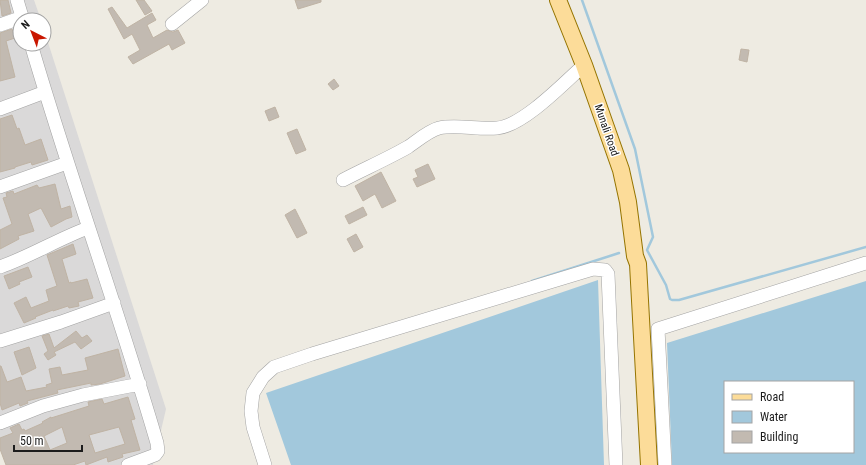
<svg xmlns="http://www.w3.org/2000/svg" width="866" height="465" font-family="'Roboto Condensed',sans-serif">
	<rect width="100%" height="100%" fill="#eeebe2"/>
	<path fill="#dad9d9" d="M 0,0 L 34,0 L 41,20 L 20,20 L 20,44 L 44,44 L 44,30 L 166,409 L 153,465 L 8,465 L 0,446 Z"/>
	<path fill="#a2c8dc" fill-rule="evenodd" d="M 598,280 L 604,465 L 291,465 L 266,393 Z
		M 866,281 L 866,465 L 672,465 L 667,343 ZM 725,382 L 853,382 L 853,452 L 725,452 Z"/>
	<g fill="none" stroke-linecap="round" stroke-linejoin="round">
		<path stroke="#a2c8dc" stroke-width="2.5" d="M 582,0 L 635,149 L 653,237 L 647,250 L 666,285 L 670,299 L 672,300 L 679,300 L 866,247
			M 532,281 L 619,253"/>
	</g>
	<path fill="#c2bab1" stroke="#bfb3a4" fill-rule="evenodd" d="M 0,0 L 8,0 L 11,13 L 2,16 Z
		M 136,0 L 144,0 L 152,11 L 145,15 Z
		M 295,0 L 321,0 L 321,2 L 298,9 Z
		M 112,7 L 127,28 L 152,13 L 156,20 L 147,25 L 153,38 L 167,30 L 173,32 L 178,30 L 185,43 L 172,50 L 169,44 L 133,64 L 128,57 L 140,50 L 132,34 L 124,39 L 108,9 Z
		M 12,29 L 15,38 L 6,41 L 15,77 L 0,81 L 0,33 Z
		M 741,49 L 749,50 L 747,62 L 739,60 Z
		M 334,79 L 339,86 L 333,90 L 328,84 Z
		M 275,107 L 279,117 L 269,121 L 265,111 Z
		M 12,115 L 17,129 L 19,128 L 25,145 L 41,139 L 48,160 L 32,165 L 31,162 L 15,167 L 15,168 L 0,172 L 0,119 Z
		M 297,129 L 306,150 L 296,154 L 287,133 Z
		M 428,164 L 435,179 L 417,187 L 413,179 L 418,177 L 415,170 Z
		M 381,172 L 396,201 L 382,208 L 375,194 L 363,201 L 355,186 Z
		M 55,184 L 61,209 L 70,206 L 72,217 L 66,219 L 51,227 L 41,208 L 28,214 L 34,231 L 18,236 L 19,239 L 0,249 L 0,230 L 12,224 L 3,198 L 7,197 L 6,193 L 13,191 L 14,194 L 37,185 L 39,188 Z
		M 363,207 L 367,215 L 349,224 L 345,216 Z
		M 295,209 L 307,233 L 297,238 L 285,215 Z
		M 356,234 L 363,247 L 354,252 L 347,239 Z
		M 73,244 L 76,254 L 62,259 L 69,283 L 71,282 L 71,283 L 87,279 L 93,298 L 78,302 L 79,306 L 69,308 L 68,306 L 53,311 L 53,310 L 35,317 L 36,318 L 24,323 L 14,303 L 26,297 L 31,308 L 49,301 L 46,290 L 57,286 L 47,255 Z
		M 28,267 L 32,277 L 19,282 L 20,284 L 9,289 L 4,276 Z
		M 76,331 L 82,338 L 87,335 L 92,341 L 81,349 L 75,342 L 54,352 L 56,355 L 48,360 L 44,354 L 48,351 L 42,336 L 49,334 L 54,348 Z
		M 29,347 L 36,368 L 22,375 L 14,352 Z
		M 118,349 L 125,376 L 100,384 L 91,385 L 91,383 L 57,390 L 58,393 L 27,401 L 28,403 L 20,406 L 19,403 L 2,410 L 0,403 L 0,366 L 1,366 L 7,382 L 21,377 L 26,391 L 47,387 L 46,385 L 52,383 L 49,369 L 60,367 L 62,375 L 88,370 L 85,358 Z
		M 128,397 L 135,419 L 131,420 L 140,450 L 122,454 L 123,457 L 108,462 L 107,457 L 86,465 L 85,461 L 73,465 L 6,465 L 0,449 L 0,438 L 13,433 L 10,428 L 19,424 L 22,430 L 24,429 L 25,431 L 43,423 L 42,422 L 51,417 L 51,418 L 89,406 L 88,402 L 102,399 L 104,404 ZM 62,427 L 67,443 L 50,450 L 44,436 ZM 119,427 L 125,444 L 95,453 L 89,435 Z"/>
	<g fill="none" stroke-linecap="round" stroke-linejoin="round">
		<defs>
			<path id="minor" d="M 17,0 L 23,20
				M 172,24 L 202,0
				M 0,25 L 23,17
				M 31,44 C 70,178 118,309 157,443 L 158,451 L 155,455 L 128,465
				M 0,109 L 45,92
				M 343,180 C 364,169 387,159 408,147 C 417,141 428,131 439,128 C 457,124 478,130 497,128 C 523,126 564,83 584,65
				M 0,187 L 67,163
				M 0,267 C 31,256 58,239 88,228
				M 0,341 L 61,322 L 114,303
				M 0,423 L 43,406 L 83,395 L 140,384
				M 265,465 L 253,427 L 251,411 L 253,393 L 263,377 L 274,367 L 312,354 L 593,269 L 605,270 L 608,274 L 616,465
				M 665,465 L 658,329 L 866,263"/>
			<path id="major" d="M 558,0 L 584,65 L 621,170 L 628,202 L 635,256 L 638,264 L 649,465"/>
		</defs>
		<use href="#minor" stroke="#a3a3a3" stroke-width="14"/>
		<use href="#major" stroke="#957400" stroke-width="18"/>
		<use href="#minor" stroke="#fff" stroke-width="13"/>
		<use href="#major" stroke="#fcdc99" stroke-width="16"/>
	</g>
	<g text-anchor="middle" stroke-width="3" stroke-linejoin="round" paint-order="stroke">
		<g font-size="11" fill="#1c1c1c" stroke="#fff">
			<text transform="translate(607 130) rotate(71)" y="4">Munali Road</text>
		</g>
	</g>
	<rect x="724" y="381" width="130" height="72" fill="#ffffff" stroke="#a4a4a4"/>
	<rect x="732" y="394" width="20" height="6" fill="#fcdc99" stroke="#a4a4a4"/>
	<text x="760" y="401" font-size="12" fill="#1c1c1c">Road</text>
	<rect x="732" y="411" width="20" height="12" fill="#a2c8dc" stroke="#a4a4a4"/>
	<text x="760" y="421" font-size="12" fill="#1c1c1c">Water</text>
	<rect x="732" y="431" width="20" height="12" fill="#c2bab1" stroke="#a4a4a4"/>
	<text x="760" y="441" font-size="12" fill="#1c1c1c">Building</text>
	<g transform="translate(32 32) rotate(318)"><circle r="19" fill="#ffffff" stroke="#a4a4a4"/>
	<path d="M0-3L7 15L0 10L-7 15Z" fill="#c91600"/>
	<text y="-6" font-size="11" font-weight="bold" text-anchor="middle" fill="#1c1c1c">N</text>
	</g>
	<path d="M14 445v6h68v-6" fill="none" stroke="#1c1c1c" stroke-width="2"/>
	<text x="20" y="445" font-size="12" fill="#1c1c1c" stroke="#ffffff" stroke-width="3" paint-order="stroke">50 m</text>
</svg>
